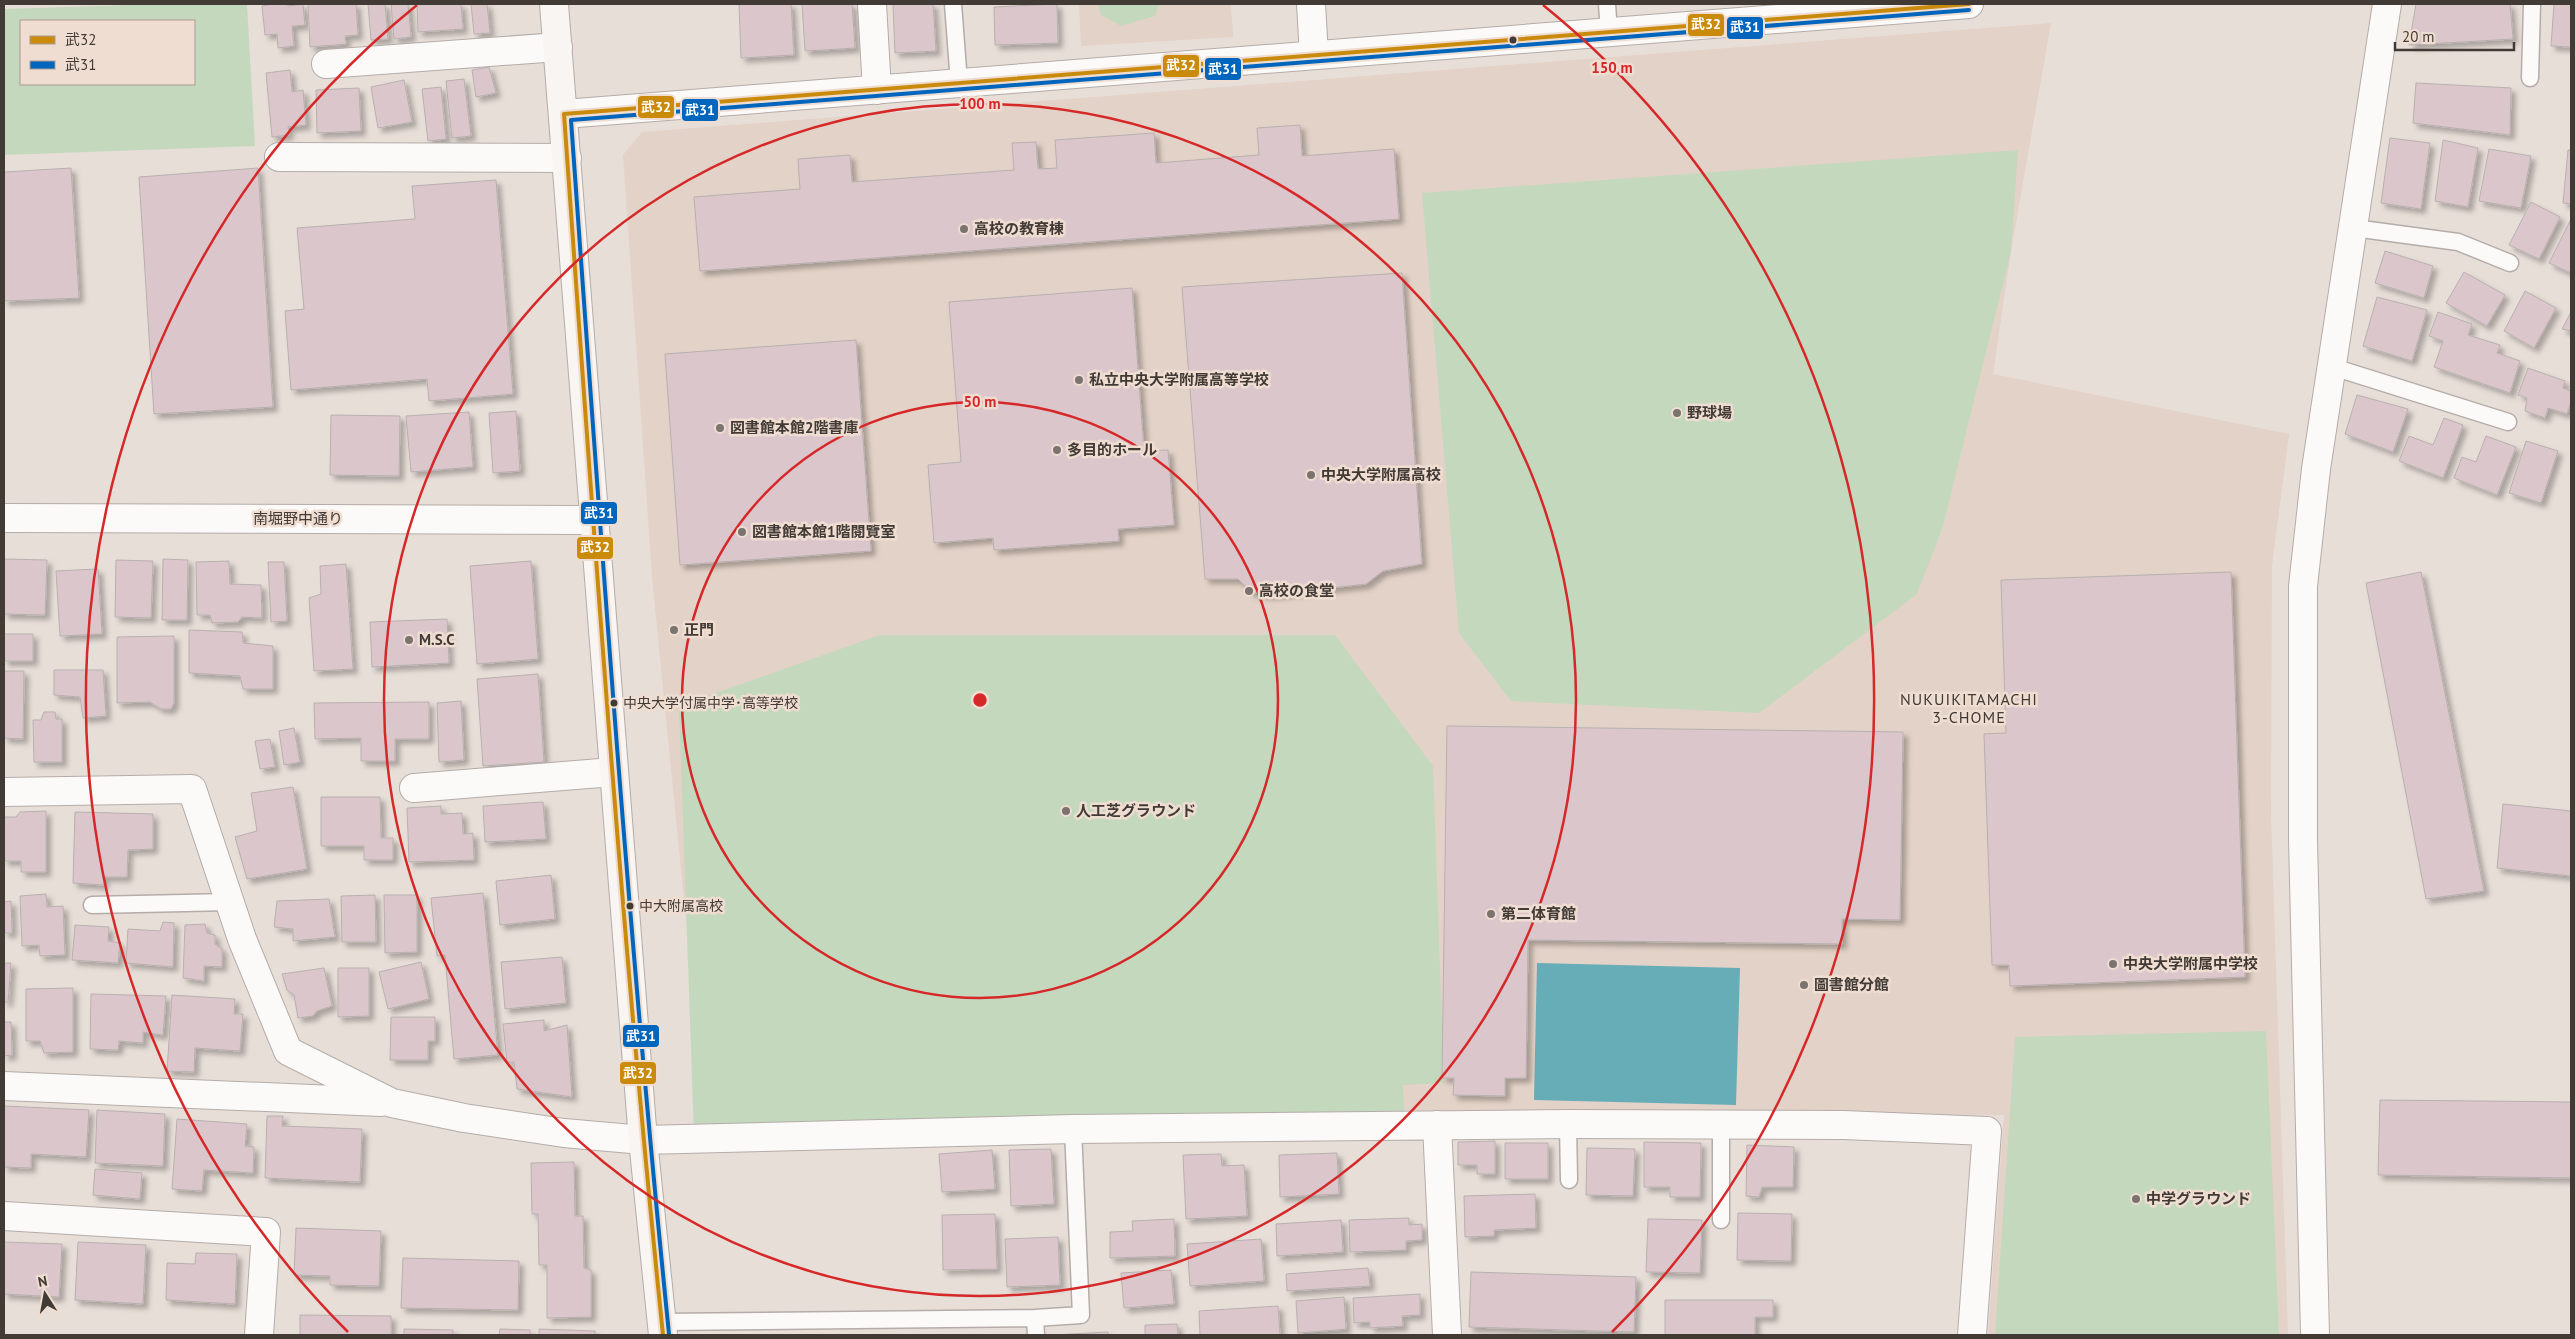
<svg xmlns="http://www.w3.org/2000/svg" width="2575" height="1339" font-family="'PT Sans','Noto Sans JP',sans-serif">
	<defs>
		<filter id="shadow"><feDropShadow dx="4.5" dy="4.5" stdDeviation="2.5" flood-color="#0004"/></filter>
	</defs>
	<rect width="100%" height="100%" fill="#e8ded8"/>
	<path fill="#e3d2c7" d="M 1079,4 L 1231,4 L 1233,37 L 1081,46 Z
		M 2051,23 L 2011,251 L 1993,374 L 2289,434 L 2272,566 L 2271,813 L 2288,1335 L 1988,1335 L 2004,1115 L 1394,1110 L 706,1122 L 652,577 L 623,155 L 642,132 Z"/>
	<path fill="#c4d8be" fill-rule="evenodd" d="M 160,4 L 247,4 L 255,146 L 4,155 L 4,9 ZM 21,21 L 194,21 L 194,84 L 21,84 Z
		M 1098,4 L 1159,4 L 1155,16 L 1121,26 L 1101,15 Z
		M 2018,150 L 2011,251 L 1943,526 L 1917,594 L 1759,713 L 1511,701 L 1459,633 L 1422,193 Z
		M 880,635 L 1335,635 L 1433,766 L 1444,1083 L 1403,1085 L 1404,1111 L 694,1136 L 679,706 Z
		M 2266,1031 L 2279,1335 L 1995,1335 L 2015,1037 Z"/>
	<path fill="#67adb7" d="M 1537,963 L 1740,968 L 1736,1105 L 1534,1100 Z"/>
	<path fill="#dbc6cc" stroke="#b8b0af" filter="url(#shadow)" d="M 274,4 L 287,4 L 288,6 L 303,4 L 305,25 L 292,26 L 294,46 L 278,48 L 277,34 L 265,35 L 262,6 Z
		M 308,4 L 356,4 L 358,35 L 345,36 L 346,44 L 310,47 Z
		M 368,4 L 385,4 L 388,39 L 371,40 Z
		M 391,4 L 408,4 L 411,37 L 394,39 Z
		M 417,4 L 461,4 L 463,29 L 418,32 Z
		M 471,4 L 487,4 L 490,33 L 474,34 Z
		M 739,4 L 791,4 L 794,55 L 741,58 Z
		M 802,4 L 852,4 L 855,48 L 805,51 Z
		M 893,4 L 933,4 L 936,51 L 895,53 Z
		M 1057,4 L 1058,43 L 995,45 L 994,7 Z
		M 2416,4 L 2510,4 L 2513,39 L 2409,45 Z
		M 2554,4 L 2571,4 L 2571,47 L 2551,46 Z
		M 489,67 L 496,93 L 476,97 L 472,70 Z
		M 290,70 L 292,92 L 303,90 L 306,125 L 288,127 L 289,135 L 272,137 L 266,73 Z
		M 464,79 L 471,136 L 452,138 L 446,81 Z
		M 404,80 L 412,122 L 378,128 L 371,87 Z
		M 2416,83 L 2511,88 L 2510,135 L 2413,123 Z
		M 441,87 L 446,139 L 428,141 L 422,89 Z
		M 359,88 L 361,131 L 317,133 L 316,90 Z
		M 1300,125 L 1302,156 L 1394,149 L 1399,219 L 700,271 L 694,197 L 800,189 L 798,159 L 850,155 L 852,182 L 1014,170 L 1012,143 L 1036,142 L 1038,169 L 1057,168 L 1055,140 L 1154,133 L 1156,163 L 1259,155 L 1257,128 Z
		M 2390,138 L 2430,143 L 2421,209 L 2381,203 Z
		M 2443,140 L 2478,148 L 2468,207 L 2435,201 Z
		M 2489,149 L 2531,156 L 2521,208 L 2479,201 Z
		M 2568,150 L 2571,150 L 2571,204 L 2563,203 Z
		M 71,168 L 79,298 L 4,301 L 4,172 Z
		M 258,168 L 273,407 L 154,414 L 139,177 Z
		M 496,180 L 513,394 L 429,401 L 427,379 L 291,390 L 285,311 L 304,309 L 297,228 L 415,219 L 412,186 Z
		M 2531,202 L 2560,217 L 2539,259 L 2509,245 Z
		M 2571,219 L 2571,273 L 2549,263 Z
		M 2385,251 L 2433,266 L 2424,298 L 2375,283 Z
		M 2464,272 L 2505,295 L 2487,326 L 2446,303 Z
		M 1402,273 L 1422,564 L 1383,571 L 1366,584 L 1270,595 L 1252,593 L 1238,579 L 1205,579 L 1182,287 Z
		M 1132,288 L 1144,451 L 1168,450 L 1174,525 L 1118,529 L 1119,541 L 994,550 L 993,538 L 934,543 L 928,465 L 961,462 L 949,302 Z
		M 2525,291 L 2556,308 L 2534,348 L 2504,331 Z
		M 2377,297 L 2427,310 L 2412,361 L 2363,346 Z
		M 2438,312 L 2472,324 L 2468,335 L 2500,345 L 2497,353 L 2520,361 L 2510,393 L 2434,367 L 2443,341 L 2429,336 Z
		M 2571,312 L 2571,331 L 2562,329 Z
		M 856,340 L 871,551 L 680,565 L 665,354 Z
		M 2528,368 L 2565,381 L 2563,388 L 2571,391 L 2571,401 L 2567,414 L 2548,408 L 2545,418 L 2525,411 L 2527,398 L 2518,395 Z
		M 2357,395 L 2408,409 L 2393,452 L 2345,434 Z
		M 516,411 L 520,471 L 493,473 L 489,413 Z
		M 469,412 L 473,467 L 411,472 L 406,416 Z
		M 331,415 L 400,416 L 399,476 L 330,475 Z
		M 2444,418 L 2463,425 L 2443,478 L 2399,461 L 2409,436 L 2433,445 Z
		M 2486,436 L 2516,447 L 2497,495 L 2454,478 L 2462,457 L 2476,462 Z
		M 2526,441 L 2558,451 L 2541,503 L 2509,493 Z
		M 4,559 L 47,560 L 45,615 L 4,614 Z
		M 163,559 L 188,560 L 187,620 L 162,620 Z
		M 116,560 L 153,561 L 151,618 L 115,617 Z
		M 229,561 L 230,584 L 261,585 L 262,618 L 242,617 L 238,622 L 212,623 L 210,615 L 197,615 L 196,562 Z
		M 531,561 L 538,659 L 477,664 L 470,566 Z
		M 268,562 L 284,562 L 287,621 L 271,622 Z
		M 346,564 L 353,669 L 314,671 L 309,598 L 321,594 L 320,566 Z
		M 98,569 L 102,634 L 60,636 L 56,571 Z
		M 2231,572 L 2245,977 L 2010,986 L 2009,965 L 1992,965 L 1984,734 L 2006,733 L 2001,580 Z
		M 2421,572 L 2484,891 L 2426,899 L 2366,583 Z
		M 447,619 L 449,663 L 372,667 L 370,622 Z
		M 189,630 L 242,632 L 243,643 L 273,646 L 273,689 L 243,689 L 240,676 L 189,673 Z
		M 4,634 L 33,634 L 33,661 L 4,661 Z
		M 174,636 L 174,703 L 171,709 L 161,709 L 150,702 L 117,703 L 117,637 Z
		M 54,670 L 103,670 L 106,716 L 83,718 L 80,697 L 54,695 Z
		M 4,671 L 24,671 L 23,739 L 4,738 Z
		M 538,674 L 544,762 L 483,766 L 477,679 Z
		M 461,701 L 464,760 L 439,762 L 437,703 Z
		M 429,702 L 429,739 L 395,739 L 395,761 L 361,761 L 361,738 L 315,739 L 314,703 Z
		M 44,712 L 55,712 L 56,719 L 62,719 L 62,762 L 34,762 L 33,720 L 41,720 Z
		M 1447,726 L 1903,732 L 1900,920 L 1842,919 L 1842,944 L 1528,940 L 1526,1078 L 1505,1078 L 1505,1096 L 1453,1095 L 1454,1078 L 1442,1078 Z
		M 294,728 L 300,762 L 284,765 L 279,731 Z
		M 270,739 L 275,767 L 260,769 L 255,741 Z
		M 293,787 L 307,869 L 247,879 L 235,837 L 257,831 L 251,793 Z
		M 321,797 L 380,797 L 381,838 L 393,838 L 393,860 L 364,860 L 364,846 L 321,846 Z
		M 543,802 L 546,839 L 485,842 L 483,806 Z
		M 2503,804 L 2571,811 L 2571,876 L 2497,868 Z
		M 441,806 L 441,814 L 462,813 L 463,834 L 473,833 L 474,860 L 409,862 L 407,808 Z
		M 46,811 L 46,872 L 21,872 L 21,861 L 4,861 L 4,817 L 16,817 L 20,812 Z
		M 75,812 L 153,814 L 153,849 L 128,850 L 127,877 L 103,877 L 104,885 L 73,883 Z
		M 551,875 L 555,919 L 500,925 L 496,881 Z
		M 483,893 L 498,1055 L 454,1059 L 445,955 L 437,956 L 431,898 Z
		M 46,894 L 47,907 L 63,906 L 65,955 L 40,956 L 39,945 L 22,946 L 20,896 Z
		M 375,895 L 376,942 L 342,942 L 341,896 Z
		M 384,895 L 417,895 L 417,952 L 385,953 Z
		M 329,899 L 335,937 L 293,941 L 293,929 L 274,927 L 277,901 Z
		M 11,901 L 12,933 L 4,933 L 4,902 Z
		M 163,922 L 174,923 L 173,967 L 126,963 L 128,929 L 160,931 Z
		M 205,924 L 207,933 L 215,935 L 215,944 L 222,949 L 222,967 L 204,966 L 204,981 L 183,978 L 185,925 Z
		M 75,925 L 109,927 L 108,941 L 120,943 L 118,963 L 72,960 Z
		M 562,957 L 566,1003 L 505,1009 L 501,962 Z
		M 421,962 L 429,999 L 388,1009 L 379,972 Z
		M 4,963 L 11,963 L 8,1002 L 4,1002 Z
		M 324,968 L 332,1006 L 317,1011 L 313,1016 L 298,1018 L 294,995 L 287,990 L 282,974 Z
		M 338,968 L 369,968 L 369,1016 L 338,1017 Z
		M 73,988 L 73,1052 L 44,1053 L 40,1041 L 26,1041 L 26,989 Z
		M 91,994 L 166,996 L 163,1035 L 143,1032 L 143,1043 L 119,1041 L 118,1050 L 90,1049 Z
		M 172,995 L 235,999 L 234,1014 L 243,1014 L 240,1051 L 195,1048 L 194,1072 L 167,1071 Z
		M 391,1017 L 435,1017 L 435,1041 L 428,1041 L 428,1060 L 390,1060 Z
		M 544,1020 L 544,1031 L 567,1025 L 572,1097 L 517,1089 L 514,1062 L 507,1062 L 503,1024 Z
		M 4,1022 L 11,1022 L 12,1055 L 4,1056 Z
		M 2380,1100 L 2571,1102 L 2571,1178 L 2378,1175 Z
		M 4,1106 L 89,1110 L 86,1157 L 31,1154 L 31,1168 L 4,1167 Z
		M 97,1110 L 165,1114 L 163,1166 L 95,1163 Z
		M 267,1116 L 283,1116 L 282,1126 L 362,1129 L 360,1182 L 265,1178 Z
		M 177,1119 L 247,1124 L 245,1146 L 254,1147 L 253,1173 L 204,1170 L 202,1191 L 172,1189 Z
		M 1495,1141 L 1495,1174 L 1477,1174 L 1477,1165 L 1458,1165 L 1458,1142 Z
		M 1644,1142 L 1701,1143 L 1700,1197 L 1670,1197 L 1670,1187 L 1644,1187 Z
		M 1505,1143 L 1548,1143 L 1548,1179 L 1505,1179 Z
		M 1747,1145 L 1794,1147 L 1793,1187 L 1762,1187 L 1759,1197 L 1746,1196 Z
		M 1587,1148 L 1635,1149 L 1633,1196 L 1586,1195 Z
		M 1051,1149 L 1054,1204 L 1011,1206 L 1009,1150 Z
		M 992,1150 L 995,1189 L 942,1192 L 939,1154 Z
		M 1337,1153 L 1339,1194 L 1280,1197 L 1279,1155 Z
		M 1221,1154 L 1222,1166 L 1244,1165 L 1247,1216 L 1186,1219 L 1183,1155 Z
		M 574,1162 L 575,1216 L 583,1216 L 584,1268 L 591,1270 L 591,1317 L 547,1318 L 547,1265 L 539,1265 L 538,1214 L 532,1214 L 531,1163 Z
		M 95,1169 L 142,1173 L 140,1199 L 93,1195 Z
		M 1535,1194 L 1536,1228 L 1494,1230 L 1494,1236 L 1465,1237 L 1464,1196 Z
		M 1738,1213 L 1792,1214 L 1791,1261 L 1737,1260 Z
		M 995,1214 L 997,1269 L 943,1270 L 942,1215 Z
		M 1409,1218 L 1409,1225 L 1422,1224 L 1422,1240 L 1406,1241 L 1406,1250 L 1350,1252 L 1349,1220 Z
		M 1174,1219 L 1175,1256 L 1110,1258 L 1110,1232 L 1133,1231 L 1132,1221 Z
		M 1648,1219 L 1702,1220 L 1700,1273 L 1646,1272 Z
		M 1341,1220 L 1343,1252 L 1277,1256 L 1276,1224 Z
		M 296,1228 L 381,1231 L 379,1286 L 330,1285 L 330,1276 L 294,1275 Z
		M 1058,1237 L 1060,1285 L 1007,1287 L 1005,1239 Z
		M 1261,1239 L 1264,1281 L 1190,1286 L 1187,1244 Z
		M 4,1242 L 62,1244 L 59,1297 L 4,1294 Z
		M 78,1242 L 146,1245 L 143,1304 L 75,1300 Z
		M 196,1253 L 237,1254 L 235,1304 L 166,1300 L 167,1263 L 195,1264 Z
		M 403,1258 L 519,1261 L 518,1310 L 401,1308 Z
		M 1368,1268 L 1370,1286 L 1287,1291 L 1286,1274 Z
		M 1171,1270 L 1174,1304 L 1124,1308 L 1121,1273 Z
		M 1471,1272 L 1636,1277 L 1634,1332 L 1469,1327 Z
		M 1420,1294 L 1420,1315 L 1402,1316 L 1403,1326 L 1370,1328 L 1370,1322 L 1354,1323 L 1353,1298 Z
		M 1344,1297 L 1346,1329 L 1298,1333 L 1296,1301 Z
		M 1665,1300 L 1773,1300 L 1773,1317 L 1755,1317 L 1755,1335 L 1665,1335 Z
		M 1278,1306 L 1280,1335 L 1200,1335 L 1199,1311 Z
		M 300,1315 L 391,1316 L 391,1335 L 300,1335 Z
		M 1177,1324 L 1178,1335 L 1145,1335 L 1145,1325 Z
		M 404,1329 L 453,1330 L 453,1335 L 404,1335 Z
		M 500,1329 L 530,1330 L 530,1335 L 499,1335 Z
		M 539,1329 L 595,1331 L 595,1335 L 539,1335 Z
		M 1108,1332 L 1109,1335 L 1053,1335 Z"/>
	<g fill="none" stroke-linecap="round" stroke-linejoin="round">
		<defs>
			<path id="service" d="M 953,4 L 959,83
				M 1607,4 L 1609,33
				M 2530,78 L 2532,4
				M 2354,228 L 2458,242 L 2510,263
				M 2333,367 L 2508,422
				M 92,905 L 230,902
				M 1568,1124 L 1569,1180
				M 1721,1220 L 1721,1125
				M 1035,1318 L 1036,1335
				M 662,1322 L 1035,1318 L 1081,1315 L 1073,1129"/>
			<path id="minor" d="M 872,4 L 877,90
				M 1311,4 L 1314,55
				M 326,64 L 558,47
				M 564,114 L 1969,4
				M 279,157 L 567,158
				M 414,788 L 613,772
				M 4,792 L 192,789 L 242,939 L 288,1051 L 392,1103 L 464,1118 L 564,1133 L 643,1140 L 1073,1129 L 1568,1124 L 1843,1125 L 1987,1131 L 1972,1335
				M 4,1086 L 381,1102
				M 1437,1125 L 1447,1335
				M 4,1216 L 266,1232 L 259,1335
				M 2315,1335 L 2303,840 L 2303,586 L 2316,469 L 2387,4"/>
			<path id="tertiary" d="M 4,518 L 593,520"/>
			<path id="secondary" d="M 554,4 L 643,1140 L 663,1335"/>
		</defs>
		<use href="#service" stroke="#b4aca8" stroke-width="19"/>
		<use href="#minor" stroke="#b4aca8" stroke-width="30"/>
		<use href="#tertiary" stroke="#b4aca8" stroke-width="30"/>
		<use href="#secondary" stroke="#b4aca8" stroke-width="30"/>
		<use href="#service" stroke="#fcfaf9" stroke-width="16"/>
		<use href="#minor" stroke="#fcfaf9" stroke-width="28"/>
		<use href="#tertiary" stroke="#fcfaf9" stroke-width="28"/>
		<use href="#secondary" stroke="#f8f5f3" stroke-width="28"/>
		<defs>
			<path id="bus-1" d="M 663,1335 C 621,929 593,521 564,114 L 1969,4"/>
			<path id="bus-2" d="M 669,1334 C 628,930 600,525 571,120 L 1969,10"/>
		</defs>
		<use href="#bus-1" stroke="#efddd1" stroke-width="8"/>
		<use href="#bus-2" stroke="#efddd1" stroke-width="8"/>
		<use href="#bus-1" stroke="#ca8b0d" stroke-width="4"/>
		<use href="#bus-2" stroke="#0065bd" stroke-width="4"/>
	</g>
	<g fill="none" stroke="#d62828" stroke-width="2.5">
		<circle cx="980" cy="700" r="298"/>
		<circle cx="980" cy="700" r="596"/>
		<path d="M348 1332A894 894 0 0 1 417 5M1543 5A894 894 0 0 1 1612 1332"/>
	</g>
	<g fill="#413a35" stroke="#efddd1" stroke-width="2">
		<circle cx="1513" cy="40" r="4.5"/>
		<circle cx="614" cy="703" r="4.5"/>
		<circle cx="630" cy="906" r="4.5"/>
	</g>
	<g fill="#7b736e" stroke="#efddd1" stroke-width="2">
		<circle cx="964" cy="229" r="5"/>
		<circle cx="1079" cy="380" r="5"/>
		<circle cx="1677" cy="413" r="5"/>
		<circle cx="720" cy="428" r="5"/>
		<circle cx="1057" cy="450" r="5"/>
		<circle cx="1311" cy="475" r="5"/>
		<circle cx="742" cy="532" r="5"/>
		<circle cx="1249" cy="591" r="5"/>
		<circle cx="674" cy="630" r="5"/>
		<circle cx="409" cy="640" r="5"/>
		<circle cx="1066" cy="811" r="5"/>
		<circle cx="1491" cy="914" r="5"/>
		<circle cx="2113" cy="964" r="5"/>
		<circle cx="1804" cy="985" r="5"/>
		<circle cx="2136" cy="1199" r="5"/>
	</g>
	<g text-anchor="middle" stroke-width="5" stroke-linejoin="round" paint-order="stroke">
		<g font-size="14" fill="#413a35" stroke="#efddd1" text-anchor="start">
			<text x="623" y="708">中央大学付属中学･高等学校</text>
			<text x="639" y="911">中大附属高校</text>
		</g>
		<g font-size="15" font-weight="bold" fill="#413a35" stroke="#efddd1" text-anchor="start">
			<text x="974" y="234">高校の教育棟</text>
			<text x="1089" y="385">私立中央大学附属高等学校</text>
			<text x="1687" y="418">野球場</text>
			<text x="730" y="433">図書館本館2階書庫</text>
			<text x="1067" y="455">多目的ホール</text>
			<text x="1321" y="480">中央大学附属高校</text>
			<text x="752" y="537">図書館本館1階閱覽室</text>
			<text x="1259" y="596">高校の食堂</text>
			<text x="684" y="635">正門</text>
			<text x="419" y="645">M.S.C</text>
			<text x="1076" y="816">人工芝グラウンド</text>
			<text x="1501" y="919">第二体育館</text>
			<text x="2123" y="969">中央大学附属中学校</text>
			<text x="1814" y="990">圖書館分館</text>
			<text x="2146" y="1204">中学グラウンド</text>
		</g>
		<g font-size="15" fill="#413a35" stroke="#efddd1">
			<text x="298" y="524">南堀野中通り</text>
		</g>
		<g font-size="16" letter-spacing="1" fill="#413a35" stroke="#efddd1">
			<text x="1969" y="705">NUKUIKITAMACHI<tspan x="1969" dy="18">3-CHOME</tspan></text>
		</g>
	</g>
	<circle cx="980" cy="700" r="8" fill="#d62828" stroke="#efddd1" stroke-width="2.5"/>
	<g font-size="15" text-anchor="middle" font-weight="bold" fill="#d62828" stroke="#efddd1" stroke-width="5" stroke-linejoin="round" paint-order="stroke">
		<text x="1612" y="73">150 m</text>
		<text x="980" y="109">100 m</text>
		<text x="980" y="407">50 m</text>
	</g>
	<g stroke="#efddd1" stroke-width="2">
		<rect x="1687" y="13" width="38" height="24" rx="5" fill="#ca8b0d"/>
		<rect x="1726" y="16" width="38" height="24" rx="5" fill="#0065bd"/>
		<rect x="1162" y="54" width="38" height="24" rx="5" fill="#ca8b0d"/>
		<rect x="1204" y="57" width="38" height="24" rx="5" fill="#0065bd"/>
		<rect x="637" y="95" width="38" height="24" rx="5" fill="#ca8b0d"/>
		<rect x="681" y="98" width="38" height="24" rx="5" fill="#0065bd"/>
		<rect x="580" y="501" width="38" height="24" rx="5" fill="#0065bd"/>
		<rect x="576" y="536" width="38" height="24" rx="5" fill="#ca8b0d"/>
		<rect x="622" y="1024" width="38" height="24" rx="5" fill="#0065bd"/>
		<rect x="619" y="1061" width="38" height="24" rx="5" fill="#ca8b0d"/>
	</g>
	<g font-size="14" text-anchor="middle" font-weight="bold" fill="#fff">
		<text x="1706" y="29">武32</text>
		<text x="1745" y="32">武31</text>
		<text x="1181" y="70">武32</text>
		<text x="1223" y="74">武31</text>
		<text x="656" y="112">武32</text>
		<text x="700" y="115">武31</text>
		<text x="599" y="518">武31</text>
		<text x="595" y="552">武32</text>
		<text x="641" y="1041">武31</text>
		<text x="638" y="1078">武32</text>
	</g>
	<rect width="2575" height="1339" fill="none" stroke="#413a35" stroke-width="10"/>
	<rect x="20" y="20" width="175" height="65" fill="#efddd1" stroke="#a99c93"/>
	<rect x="30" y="36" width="25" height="8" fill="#ca8b0d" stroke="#a99c93"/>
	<text x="65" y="45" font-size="15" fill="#413a35">武32</text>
	<rect x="30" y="61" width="25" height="8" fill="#0065bd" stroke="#a99c93"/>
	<text x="65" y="70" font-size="15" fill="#413a35">武31</text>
	<g transform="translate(45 1294) rotate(349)" stroke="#efddd1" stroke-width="4" paint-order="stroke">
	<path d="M0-4L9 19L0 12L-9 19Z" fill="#413a35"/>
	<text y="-8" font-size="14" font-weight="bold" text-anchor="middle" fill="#413a35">N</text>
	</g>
	<path d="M2395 42v8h119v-8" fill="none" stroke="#413a35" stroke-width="2.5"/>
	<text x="2402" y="42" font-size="15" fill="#413a35" stroke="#efddd1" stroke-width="4" paint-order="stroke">20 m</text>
</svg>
